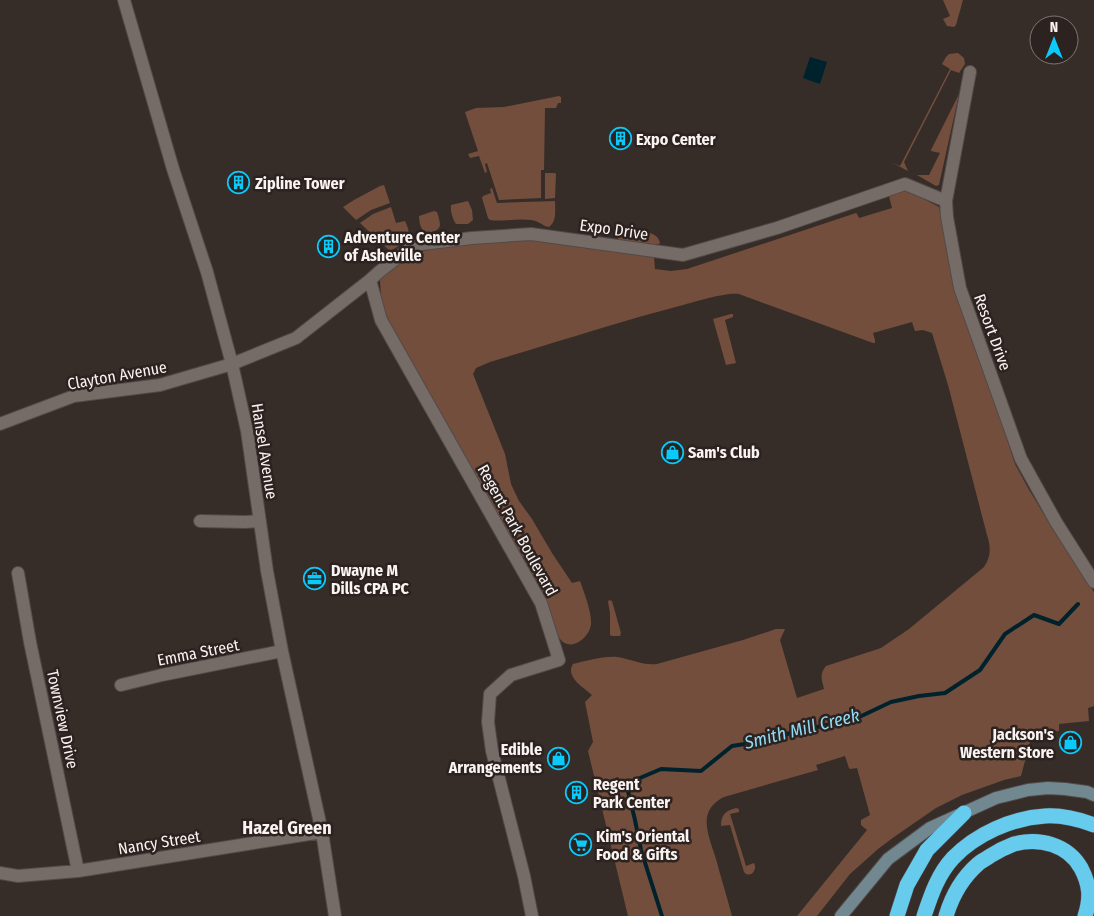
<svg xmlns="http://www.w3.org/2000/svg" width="1094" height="916" font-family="'Fira Sans Condensed',sans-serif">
	<rect width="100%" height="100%" fill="#362d29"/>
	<path fill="#734e3c" d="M 943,0 L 963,0 L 956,25 L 954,27 L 947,26 L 943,19 L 950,16 Z
		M 958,53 L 964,58 L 965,64 L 959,73 L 951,70 L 904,162 L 908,171 L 891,162 L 900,166 L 950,69 L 942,64 L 946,57 L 949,54 Z
		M 959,94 L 939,185 L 936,186 L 917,175 L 929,175 L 940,153 L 931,151 L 931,150 Z
		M 559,96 L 561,97 L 561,103 L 558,103 L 556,108 L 545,108 L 544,170 L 541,170 L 541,198 L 499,200 L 487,163 L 485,164 L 487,172 L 485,173 L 479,156 L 470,158 L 468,154 L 478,151 L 465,112 L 476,108 L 504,107 Z
		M 545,173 L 555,173 L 556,174 L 555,198 L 545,199 Z
		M 384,185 L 390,203 L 371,210 L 356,220 L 343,207 L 354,200 L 380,186 Z
		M 492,188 L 497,203 L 555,201 C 555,210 557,221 549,227 C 542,226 540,221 531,220 C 517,218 503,222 490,220 L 488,218 L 482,198 L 483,196 L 491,193 L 490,189 Z
		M 903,188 L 939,207 L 980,357 L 1015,464 L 1028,488 L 1054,531 L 1094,592 L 1094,706 L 1088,708 L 1089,721 L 1059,724 L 1059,731 L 1046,732 L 1046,735 L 1031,738 L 1021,776 L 1004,780 L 962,795 L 936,808 L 894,837 L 878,849 L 850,874 L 817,916 L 797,916 L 867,830 L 861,825 L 861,820 L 870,815 L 857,768 L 850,769 L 849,768 L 845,756 L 816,765 L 818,770 L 724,797 C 716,801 709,807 707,817 C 705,830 712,846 716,859 C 721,878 727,897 732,916 L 628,916 L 588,751 L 593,742 L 585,702 L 592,695 C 583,687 565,677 573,664 C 587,661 603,656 617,657 C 631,659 644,666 657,664 L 743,640 L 776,629 L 785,629 L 780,640 L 797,698 L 824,689 C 822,680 819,674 826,666 L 881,648 L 909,629 L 984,567 C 991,557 991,547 987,535 L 948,385 L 932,333 L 923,330 L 915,331 L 912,322 L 873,333 L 875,340 L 875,343 L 873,343 L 739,294 C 727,292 697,301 683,305 C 618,322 554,343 490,362 L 476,368 L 473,374 L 505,454 L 511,484 L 519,501 L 532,519 L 552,553 L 572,583 L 580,581 C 584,592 592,613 591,624 C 590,637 571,653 560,639 C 556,633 554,623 552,616 L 385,317 L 381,298 L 380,279 L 408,257 L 430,249 L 530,238 L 654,257 L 655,269 L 671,271 L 687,269 L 856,213 L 857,214 L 859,218 L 892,208 L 889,196 Z
		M 468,201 L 472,210 L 473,220 L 468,224 L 456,224 C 453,220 450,211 451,205 Z
		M 391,207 L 396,223 L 405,221 C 414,240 407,240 392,250 L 390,251 L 360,223 L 373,214 Z
		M 434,211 L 437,212 C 438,215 440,221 440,225 C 439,232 427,235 422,229 C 420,226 419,220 419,216 Z
		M 624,233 C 636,233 657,228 660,243 L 659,244 L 645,244 L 618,240 L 618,237 Z
		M 731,314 L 733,314 L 733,317 L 725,320 L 736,363 L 726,365 L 713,319 Z
		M 609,600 L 612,601 L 621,633 L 620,636 L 612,636 L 610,635 L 610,613 L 608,602 Z
		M 736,808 L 739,809 L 739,812 L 730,814 L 746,866 L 754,863 C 758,870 750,879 744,872 L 730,825 L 721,826 C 721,815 725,811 736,808 Z"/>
	<path fill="#00222d" d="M 810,57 L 827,62 L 820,84 L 803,78 Z"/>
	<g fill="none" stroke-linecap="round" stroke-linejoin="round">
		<path stroke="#00222d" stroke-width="4" d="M 662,916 L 641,850 L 635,820 L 628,791 L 640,778 L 661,769 L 701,771 L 732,746 L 764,741 L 794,732 L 855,719 L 891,702 L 919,696 L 945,693 L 980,670 L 1005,634 L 1034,615 L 1059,624 L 1078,604"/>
		<defs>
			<path id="street" d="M 124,0 L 173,169 L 207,272 L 232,364 L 247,431 L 267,571 L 282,651 L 322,832 L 335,916
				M 970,72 L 946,201 L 947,217 L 960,288 L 1021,459 L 1056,522 L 1094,582
				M 370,280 L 381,320 L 541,603 L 559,660 L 511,675 L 490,694 L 488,722 L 492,751 L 524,876 L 532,916
				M 0,424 L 74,396 L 160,385 L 232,364 L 296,338 L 370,280 L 380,271 L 414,245 L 472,238 L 531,234 L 683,255 L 777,228 L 905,184 L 946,201
				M 200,521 L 245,522 L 260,521
				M 18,573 L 30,642 L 78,871
				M 121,685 L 162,675 L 282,651
				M 0,873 L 18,876 L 78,871 L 322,832"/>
			<path id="secondary" d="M 841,916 L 888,859 L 930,828 L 996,798 L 1028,790 L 1048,788 L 1065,789 L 1087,792 L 1094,795"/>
			<path id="highway" d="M 897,916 L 907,885 L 927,850 L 964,813
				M 924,916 C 931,895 938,874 953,858 C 976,834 1012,818 1045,816 C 1062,815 1078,819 1094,825
				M 946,916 C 952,896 962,878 978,864 C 981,861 986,859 990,856 C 998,851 1006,847 1014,844 C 1040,837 1068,845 1081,868 C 1090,885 1091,898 1085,916"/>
		</defs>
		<use href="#street" stroke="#524a48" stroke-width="14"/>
		<use href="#secondary" stroke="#524a48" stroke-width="14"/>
		<use href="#highway" stroke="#524a48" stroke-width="16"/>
		<use href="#street" stroke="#756b67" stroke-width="12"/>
		<use href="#secondary" stroke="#718890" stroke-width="12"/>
		<use href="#highway" stroke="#67cbee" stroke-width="15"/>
	</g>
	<defs>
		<symbol id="building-ring" viewBox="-11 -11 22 22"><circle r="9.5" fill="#2c2320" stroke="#0bcafa" stroke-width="1.5"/><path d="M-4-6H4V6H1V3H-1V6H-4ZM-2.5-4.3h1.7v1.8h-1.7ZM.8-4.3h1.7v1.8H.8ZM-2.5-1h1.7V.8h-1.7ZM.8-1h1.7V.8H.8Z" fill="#0bcafa"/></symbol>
		<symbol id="shop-ring" viewBox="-11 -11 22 22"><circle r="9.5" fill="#2c2320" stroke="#0bcafa" stroke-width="1.5"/><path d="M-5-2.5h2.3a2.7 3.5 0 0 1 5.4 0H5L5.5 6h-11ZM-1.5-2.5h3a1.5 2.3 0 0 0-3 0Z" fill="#0bcafa"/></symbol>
		<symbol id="office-ring" viewBox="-11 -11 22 22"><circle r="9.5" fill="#2c2320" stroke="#0bcafa" stroke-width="1.5"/><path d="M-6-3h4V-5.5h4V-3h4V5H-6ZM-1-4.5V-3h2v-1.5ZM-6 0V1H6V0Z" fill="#0bcafa"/></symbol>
		<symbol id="supermarket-ring" viewBox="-11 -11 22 22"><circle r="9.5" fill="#2c2320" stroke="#0bcafa" stroke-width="1.5"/><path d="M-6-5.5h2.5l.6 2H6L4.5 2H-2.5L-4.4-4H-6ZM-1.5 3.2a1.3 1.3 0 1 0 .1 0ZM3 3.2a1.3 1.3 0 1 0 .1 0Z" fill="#0bcafa"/></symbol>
	</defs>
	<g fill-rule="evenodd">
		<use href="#building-ring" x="608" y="126" width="25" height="25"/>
		<use href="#building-ring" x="226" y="170" width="25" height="25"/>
		<use href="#building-ring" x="316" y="234" width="25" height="25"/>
		<use href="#shop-ring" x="660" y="440" width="25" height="25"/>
		<use href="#office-ring" x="302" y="566" width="25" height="25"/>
		<use href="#shop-ring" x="1058" y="730" width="25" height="25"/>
		<use href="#shop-ring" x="546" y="746" width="25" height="25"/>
		<use href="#building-ring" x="564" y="780" width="25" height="25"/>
		<use href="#supermarket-ring" x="568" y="832" width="25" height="25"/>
	</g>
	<g text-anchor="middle" stroke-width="5" stroke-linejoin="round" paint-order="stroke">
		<g font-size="16" font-weight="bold" fill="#f9f3f1" stroke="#2c2320" text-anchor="start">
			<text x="636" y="145">Expo Center</text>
			<text x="255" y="189">Zipline Tower</text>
			<text x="344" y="243">Adventure Center<tspan x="344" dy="18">of Asheville</tspan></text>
			<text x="688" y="458">Sam's Club</text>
			<text x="331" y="576">Dwayne M<tspan x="331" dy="18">Dills CPA PC</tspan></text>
			<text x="1054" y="740" text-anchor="end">Jackson's<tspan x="1054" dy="18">Western Store</tspan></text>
			<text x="542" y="755" text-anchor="end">Edible<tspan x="542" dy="18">Arrangements</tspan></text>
			<text x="593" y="790">Regent<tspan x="593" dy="18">Park Center</tspan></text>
			<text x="596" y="842">Kim's Oriental<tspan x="596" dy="18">Food &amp; Gifts</tspan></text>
		</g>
		<g font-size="16" fill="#f9f3f1" stroke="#2c2320">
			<text transform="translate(614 229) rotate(8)" y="6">Expo Drive</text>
			<text transform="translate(993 332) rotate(70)" y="6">Resort Drive</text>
			<text transform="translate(117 375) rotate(-10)" y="6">Clayton Avenue</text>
			<text transform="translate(265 451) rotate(81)" y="6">Hansel Avenue</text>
			<text transform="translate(518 530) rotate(61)" y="6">Regent Park Boulevard</text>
			<text transform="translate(198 652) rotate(-11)" y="6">Emma Street</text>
			<text transform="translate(63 719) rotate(78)" y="6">Townview Drive</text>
			<text transform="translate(159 842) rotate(-9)" y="6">Nancy Street</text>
		</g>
		<g font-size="18" font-style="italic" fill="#8fdbf6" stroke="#2c2320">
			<text transform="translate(802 729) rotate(-14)" y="6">Smith Mill Creek</text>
		</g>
		<g font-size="18" font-weight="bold" fill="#f9f3f1" stroke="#2c2320">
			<text x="287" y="834">Hazel Green</text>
		</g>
	</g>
	<g transform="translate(1054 40)"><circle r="24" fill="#2c2320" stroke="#7e7674"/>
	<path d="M0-4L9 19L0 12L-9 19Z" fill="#0bcafa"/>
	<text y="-8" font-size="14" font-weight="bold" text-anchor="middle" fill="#f9f3f1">N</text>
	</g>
</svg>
